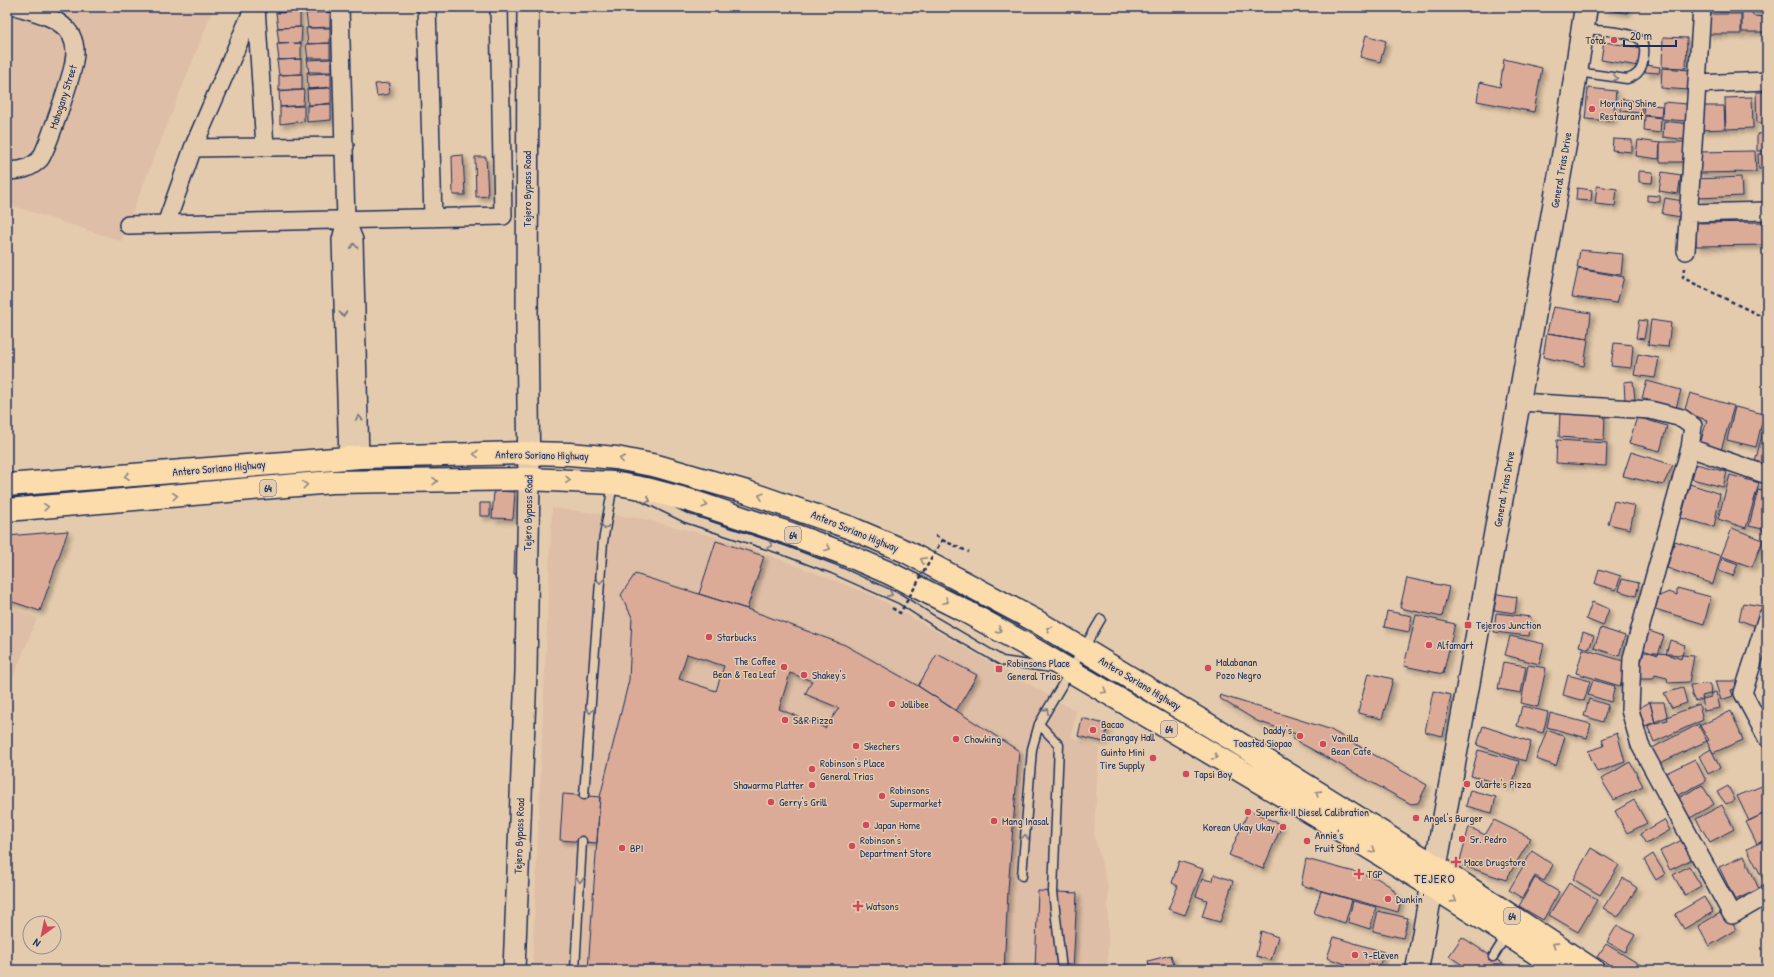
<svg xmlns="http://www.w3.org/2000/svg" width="1774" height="977" font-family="'Patrick Hand',sans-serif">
	<defs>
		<filter id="shadow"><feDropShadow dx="3.5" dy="3.5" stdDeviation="2" flood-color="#0004"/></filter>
	</defs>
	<rect width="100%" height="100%" fill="#e5cbad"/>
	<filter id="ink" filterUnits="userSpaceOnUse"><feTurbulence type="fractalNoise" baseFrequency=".025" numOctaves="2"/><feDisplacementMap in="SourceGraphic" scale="8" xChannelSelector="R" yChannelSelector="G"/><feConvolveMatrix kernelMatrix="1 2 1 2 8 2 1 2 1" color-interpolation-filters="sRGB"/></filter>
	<g filter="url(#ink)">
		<path fill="#debea6" d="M 7,7 L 214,7 L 121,241 L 7,204 Z
			M 552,508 L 639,518 L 733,541 L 874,596 L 1076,711 L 1071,737 L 1099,748 L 1094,835 L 1108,886 L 1108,970 L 532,970 Z
			M 7,606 L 37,618 L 7,693 Z"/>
		<path fill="#dcab98" stroke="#1b2f5e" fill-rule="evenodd" filter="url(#shadow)" d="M 278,7 L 301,7 L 301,11 L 279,12 Z
			M 306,7 L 329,7 L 329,12 L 307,13 Z
			M 1605,7 L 1628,7 L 1627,13 L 1605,9 Z
			M 1713,7 L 1742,7 L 1742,12 L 1713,11 Z
			M 1752,7 L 1767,7 L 1767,17 L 1753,16 Z
			M 300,12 L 300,27 L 278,28 L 276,13 Z
			M 330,12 L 330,27 L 308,28 L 306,13 Z
			M 1742,12 L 1766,13 L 1766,32 L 1742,32 Z
			M 1707,14 L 1741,14 L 1741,34 L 1708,34 Z
			M 302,27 L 301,43 L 279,44 L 277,28 Z
			M 306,28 L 330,28 L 330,43 L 308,44 Z
			M 1366,35 L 1386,41 L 1380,62 L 1360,57 Z
			M 1663,37 L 1687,38 L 1686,68 L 1662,67 Z
			M 1604,42 L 1641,48 L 1639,66 L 1601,60 Z
			M 301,43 L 301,59 L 279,60 L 277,44 Z
			M 330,43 L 330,59 L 308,60 L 306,44 Z
			M 307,58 L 331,58 L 331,73 L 309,74 Z
			M 301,59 L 301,74 L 279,75 L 277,60 Z
			M 1504,59 L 1542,68 L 1534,112 L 1477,101 L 1480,82 L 1500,87 Z
			M 1646,65 L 1660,67 L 1659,73 L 1645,72 Z
			M 1662,68 L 1690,70 L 1688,90 L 1661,88 Z
			M 307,72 L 331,72 L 331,87 L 308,89 Z
			M 302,74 L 302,90 L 279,92 L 279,75 Z
			M 390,83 L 389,94 L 377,96 L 375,84 Z
			M 331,88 L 331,103 L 308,106 L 307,89 Z
			M 1588,88 L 1616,91 L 1613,121 L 1585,119 Z
			M 279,90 L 304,90 L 303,105 L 280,107 Z
			M 1756,92 L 1767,92 L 1767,123 L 1757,123 Z
			M 1752,97 L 1753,128 L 1726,129 L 1725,98 Z
			M 1622,99 L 1642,102 L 1641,113 L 1621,111 Z
			M 1663,102 L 1687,104 L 1686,121 L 1662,119 Z
			M 331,104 L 331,120 L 307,122 L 307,105 Z
			M 1644,104 L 1662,106 L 1661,117 L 1643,115 Z
			M 304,106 L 304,121 L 280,124 L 280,107 Z
			M 1699,106 L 1724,106 L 1725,129 L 1700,130 Z
			M 1645,116 L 1661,118 L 1660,133 L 1644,131 Z
			M 1664,121 L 1689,124 L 1688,140 L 1663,137 Z
			M 1767,133 L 1767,151 L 1757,151 L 1757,134 Z
			M 1613,139 L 1632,140 L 1632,152 L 1612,150 Z
			M 1638,140 L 1660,143 L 1659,159 L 1636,156 Z
			M 1660,142 L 1686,142 L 1686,162 L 1660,162 Z
			M 1755,151 L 1756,172 L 1698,173 L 1697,152 Z
			M 1758,154 L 1767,154 L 1767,169 L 1759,169 Z
			M 463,155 L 465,195 L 453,195 L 452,156 Z
			M 475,157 L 486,157 L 488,196 L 476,197 Z
			M 1639,171 L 1653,172 L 1652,183 L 1639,182 Z
			M 1662,172 L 1681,175 L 1678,194 L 1659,191 Z
			M 1741,177 L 1742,196 L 1698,198 L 1697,179 Z
			M 1597,186 L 1617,189 L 1615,206 L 1595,204 Z
			M 1577,188 L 1592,190 L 1591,201 L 1576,200 Z
			M 1647,195 L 1660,196 L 1660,202 L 1647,201 Z
			M 1665,198 L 1683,201 L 1681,217 L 1662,214 Z
			M 1767,222 L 1767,245 L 1696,246 L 1696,223 Z
			M 1580,250 L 1623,254 L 1621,275 L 1577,268 Z
			M 1578,269 L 1624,277 L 1617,303 L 1572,297 Z
			M 1553,307 L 1591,313 L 1588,339 L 1547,333 Z
			M 1639,320 L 1647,321 L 1644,339 L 1636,338 Z
			M 1651,320 L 1671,323 L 1668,347 L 1648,345 Z
			M 1547,333 L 1588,339 L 1584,366 L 1543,357 Z
			M 1614,343 L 1633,345 L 1631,368 L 1611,366 Z
			M 1638,354 L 1659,358 L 1655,378 L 1634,375 Z
			M 1633,381 L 1635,399 L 1625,400 L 1624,382 Z
			M 1647,381 L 1681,390 L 1676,408 L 1642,398 Z
			M 1690,393 L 1734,406 L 1721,450 L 1700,444 L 1707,420 L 1684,412 Z
			M 1735,407 L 1764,414 L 1756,447 L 1727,440 Z
			M 1560,411 L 1605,414 L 1604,440 L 1559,437 Z
			M 1767,416 L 1767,470 L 1754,466 Z
			M 1637,417 L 1667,426 L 1660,451 L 1629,443 Z
			M 1557,440 L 1607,443 L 1606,466 L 1556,463 Z
			M 1631,452 L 1673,465 L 1663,485 L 1623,476 Z
			M 1696,464 L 1727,472 L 1723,487 L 1692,479 Z
			M 1730,475 L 1759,483 L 1746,528 L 1718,519 Z
			M 1690,484 L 1720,494 L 1714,527 L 1681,518 Z
			M 1758,490 L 1767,492 L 1767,530 L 1749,526 Z
			M 494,491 L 515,492 L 513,519 L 492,518 Z
			M 1614,501 L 1635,506 L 1630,529 L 1608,524 Z
			M 480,503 L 490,503 L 490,516 L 480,516 Z
			M 1732,528 L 1763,540 L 1752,567 L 1721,556 Z
			M 68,531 L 40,611 L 7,600 L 7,536 Z
			M 716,541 L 764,556 L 747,609 L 699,594 Z
			M 1675,541 L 1721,556 L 1713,584 L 1667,568 Z
			M 515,545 L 527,545 L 526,574 L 514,574 Z
			M 1722,558 L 1738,564 L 1733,576 L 1719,571 Z
			M 1599,569 L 1621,576 L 1616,590 L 1595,584 Z
			M 635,574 L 747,609 L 845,645 L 918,686 L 1019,751 L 1008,890 L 1004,970 L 588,970 L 600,797 L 629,680 L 632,617 L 621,595 ZM 687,654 L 724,666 L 716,691 L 679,679 ZM 790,673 L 812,681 L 805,694 L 839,708 L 825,728 L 779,709 Z
			M 1407,578 L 1449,587 L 1442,617 L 1400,608 Z
			M 1622,579 L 1639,583 L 1636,596 L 1619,591 Z
			M 1677,588 L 1711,597 L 1704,624 L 1655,609 L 1659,596 L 1669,592 L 1677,595 Z
			M 1497,594 L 1517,597 L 1515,613 L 1494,610 Z
			M 1592,602 L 1609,609 L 1603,626 L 1586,619 Z
			M 1743,603 L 1762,606 L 1756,626 L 1739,620 Z
			M 1387,611 L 1412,616 L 1409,632 L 1384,627 Z
			M 1496,613 L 1531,617 L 1529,636 L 1494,632 Z
			M 1416,615 L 1455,624 L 1443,674 L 1404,666 Z
			M 1601,628 L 1625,636 L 1619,656 L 1594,648 Z
			M 1649,631 L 1664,636 L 1658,655 L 1643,650 Z
			M 1583,632 L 1594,636 L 1589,649 L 1579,646 Z
			M 1510,636 L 1544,644 L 1539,664 L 1505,655 Z
			M 1670,640 L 1685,645 L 1681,659 L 1666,654 Z
			M 1583,649 L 1627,662 L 1620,686 L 1576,673 Z
			M 1644,652 L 1694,656 L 1689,682 L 1668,683 L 1667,678 L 1655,675 L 1653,679 L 1636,679 Z
			M 937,654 L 977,675 L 956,711 L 918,686 Z
			M 1503,662 L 1526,666 L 1521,693 L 1498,689 Z
			M 1528,665 L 1546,668 L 1538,707 L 1521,703 Z
			M 1368,673 L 1393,679 L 1382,719 L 1358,713 Z
			M 1568,675 L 1590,681 L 1584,701 L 1563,695 Z
			M 1593,680 L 1615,686 L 1611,702 L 1588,695 Z
			M 1715,681 L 1735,681 L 1737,688 L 1731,690 L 1733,696 L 1721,700 Z
			M 1710,684 L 1711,697 L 1695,701 L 1692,695 L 1690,685 Z
			M 1683,688 L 1687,703 L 1672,708 L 1664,693 Z
			M 1433,691 L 1451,695 L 1443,736 L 1425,732 Z
			M 1716,692 L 1720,708 L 1704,711 L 1702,696 Z
			M 1220,695 L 1329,729 L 1427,785 L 1418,803 L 1411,804 L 1293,739 L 1296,734 L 1257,721 L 1219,698 Z
			M 1589,699 L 1608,705 L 1603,722 L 1584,716 Z
			M 1650,702 L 1655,723 L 1645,727 L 1639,708 Z
			M 1650,702 L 1664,702 L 1668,720 L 1655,723 Z
			M 1699,704 L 1703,720 L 1654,742 L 1647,725 Z
			M 1522,706 L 1548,712 L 1543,733 L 1517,726 Z
			M 1731,711 L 1743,740 L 1713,753 L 1699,726 Z
			M 1550,713 L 1591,724 L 1587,738 L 1547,727 Z
			M 1082,718 L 1108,725 L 1104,742 L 1078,736 Z
			M 1699,724 L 1709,740 L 1658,764 L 1650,749 Z
			M 1483,726 L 1531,742 L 1525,761 L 1477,745 Z
			M 1547,730 L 1565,737 L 1556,766 L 1536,759 Z
			M 1617,733 L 1625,762 L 1597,772 L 1588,751 L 1604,746 L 1602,739 Z
			M 1711,749 L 1720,768 L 1708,774 L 1699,756 Z
			M 1478,750 L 1519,761 L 1512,787 L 1471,776 Z
			M 1695,759 L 1706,781 L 1675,797 L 1664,774 Z
			M 1630,762 L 1643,786 L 1614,800 L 1601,779 Z
			M 1767,784 L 1767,812 L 1749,821 L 1737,796 Z
			M 1702,785 L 1714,804 L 1690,818 L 1677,799 Z
			M 1728,786 L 1735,800 L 1726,804 L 1717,792 Z
			M 1470,790 L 1496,797 L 1492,813 L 1466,806 Z
			M 563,794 L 600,797 L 597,843 L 560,840 Z
			M 1634,800 L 1647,823 L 1627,833 L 1615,811 Z
			M 1722,805 L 1734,829 L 1710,842 L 1696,819 Z
			M 1249,810 L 1282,825 L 1263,869 L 1229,855 Z
			M 1767,812 L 1767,839 L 1757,844 L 1746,822 Z
			M 1494,820 L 1531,838 L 1506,880 L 1459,864 L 1469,827 L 1485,835 Z
			M 1664,820 L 1670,830 L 1646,844 L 1640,834 Z
			M 1767,839 L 1767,879 L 1764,881 L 1747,849 Z
			M 1682,840 L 1692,859 L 1670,870 L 1660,851 Z
			M 1591,848 L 1619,865 L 1600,895 L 1573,879 Z
			M 1532,851 L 1553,865 L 1544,881 L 1535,876 L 1522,898 L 1509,890 Z
			M 1653,854 L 1665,874 L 1656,880 L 1644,860 Z
			M 1744,856 L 1759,889 L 1735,900 L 1719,867 Z
			M 1306,859 L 1377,878 L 1391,887 L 1401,901 L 1398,912 L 1301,885 Z
			M 1179,861 L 1203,869 L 1185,915 L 1168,909 L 1178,886 L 1172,883 Z
			M 1689,866 L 1701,886 L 1685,895 L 1673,875 Z
			M 1214,874 L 1233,881 L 1220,922 L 1202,917 L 1207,900 L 1196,896 L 1202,879 L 1213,881 Z
			M 1535,878 L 1559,892 L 1543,920 L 1519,906 Z
			M 1623,878 L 1637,888 L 1618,917 L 1603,908 Z
			M 1569,883 L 1597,900 L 1578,932 L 1549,915 Z
			M 1038,891 L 1077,893 L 1073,970 L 1035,970 Z
			M 1321,891 L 1352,900 L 1345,923 L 1314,913 Z
			M 1704,897 L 1713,912 L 1684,929 L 1675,914 Z
			M 1353,901 L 1376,907 L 1370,929 L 1348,922 Z
			M 1725,910 L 1736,930 L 1709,946 L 1698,926 Z
			M 1378,911 L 1408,918 L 1403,938 L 1373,931 Z
			M 1617,925 L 1635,935 L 1625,952 L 1607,942 Z
			M 1261,931 L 1278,937 L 1271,960 L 1256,956 Z
			M 1334,937 L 1384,952 L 1378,970 L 1364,970 L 1327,958 Z
			M 1462,937 L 1512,970 L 1470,970 L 1449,956 Z
			M 1606,944 L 1642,966 L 1640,970 L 1618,970 L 1597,957 Z
			M 1171,955 L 1175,969 L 1150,970 L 1148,961 Z
			M 1320,966 L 1335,970 L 1319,970 Z"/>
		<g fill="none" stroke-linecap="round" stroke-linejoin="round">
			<defs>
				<path id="service" d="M 1577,72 L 1627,79 C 1636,76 1641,72 1643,62 C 1644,55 1646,48 1641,41 C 1634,31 1596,30 1583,29
					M 643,497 L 686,518 L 783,550 L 833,569 L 900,599 L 937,623 L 1002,661 L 1051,668
					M 1039,724 L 1059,745 L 1053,892 L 1062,970
					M 584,795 L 603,542 L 613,484
					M 1022,876 L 1032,749 L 1039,724 L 1101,619
					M 1493,957 L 1506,936
					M 575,970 L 582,841"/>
				<path id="minor" d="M 256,7 L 265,147
					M 340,7 L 346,220 L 341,240 L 348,459
					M 427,7 L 433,218
					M 1697,84 L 1767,81
					M 193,148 L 345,146
					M 7,170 C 20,172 31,168 40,159 C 46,152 73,73 74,61 C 76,52 75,43 71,35 C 60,17 35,12 18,7
					M 1689,213 L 1767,211
					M 346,220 L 354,240 L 360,457
					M 166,224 L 193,148 L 254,7
					M 128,225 L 503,216 L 499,7
					M 1686,251 L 1702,7
					M 1520,402 L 1650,410 L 1682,418 L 1693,426 L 1690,448
					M 1767,475 L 1690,448 L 1632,658 L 1630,710 L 1640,745 L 1732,915 L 1767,895
					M 1767,617 L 1743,693 L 1767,738"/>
				<path id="tertiary" d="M 514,970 L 526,672 L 529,479 L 527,325 L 528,7"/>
				<path id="secondary" d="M 1417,970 L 1565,145 L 1586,7"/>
				<path id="primary" d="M 7,485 L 360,457 L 528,453 L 569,454 L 616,458 L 657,466 L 747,492 L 851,528 L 907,552 L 1036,621 L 1235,741 L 1437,867 L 1593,970
					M 7,510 L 332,482 L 529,479 L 613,483 L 646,489 L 688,500 L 791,534 L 840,552 L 889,573 L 965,611 L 1023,643 C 1204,750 1387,853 1561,970"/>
			</defs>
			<use href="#service" stroke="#1b2f5e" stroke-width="11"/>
			<use href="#minor" stroke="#1b2f5e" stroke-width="20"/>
			<use href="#tertiary" stroke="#1b2f5e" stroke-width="24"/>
			<use href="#secondary" stroke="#1b2f5e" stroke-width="25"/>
			<use href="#primary" stroke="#1b2f5e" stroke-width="25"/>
			<path stroke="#1b2f5e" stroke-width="2.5" stroke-dasharray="4 3" stroke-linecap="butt" d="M 1684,268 L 1683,278 L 1767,319
				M 942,540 L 969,552"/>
			<use href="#service" stroke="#e5cbad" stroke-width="8"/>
			<use href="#minor" stroke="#e5cbad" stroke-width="17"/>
			<use href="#tertiary" stroke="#e5cbad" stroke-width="21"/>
			<use href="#secondary" stroke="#e5cbad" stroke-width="22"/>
			<use href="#primary" stroke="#fddcac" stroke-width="22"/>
			<path stroke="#1b2f5e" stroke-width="2.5" stroke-dasharray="4 3" stroke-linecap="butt" d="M 892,608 L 900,613 L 942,540 L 935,535"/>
		</g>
		<defs><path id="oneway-chevron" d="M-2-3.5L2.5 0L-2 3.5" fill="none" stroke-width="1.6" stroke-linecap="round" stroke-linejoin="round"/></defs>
		<g stroke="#767582">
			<use href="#oneway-chevron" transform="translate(1615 78) rotate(8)"/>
			<use href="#oneway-chevron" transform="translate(354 246) rotate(-92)"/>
			<use href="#oneway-chevron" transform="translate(343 314) rotate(88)"/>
			<use href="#oneway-chevron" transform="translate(359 418) rotate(-92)"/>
			<use href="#oneway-chevron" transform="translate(648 500) rotate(26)"/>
			<use href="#oneway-chevron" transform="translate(605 527) rotate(100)"/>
			<use href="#oneway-chevron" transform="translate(770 545) rotate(18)"/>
			<use href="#oneway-chevron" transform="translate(600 581) rotate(94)"/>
			<use href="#oneway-chevron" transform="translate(890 594) rotate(24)"/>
			<use href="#oneway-chevron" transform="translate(590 711) rotate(94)"/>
			<use href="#oneway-chevron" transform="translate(1046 711) rotate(-60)"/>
			<use href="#oneway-chevron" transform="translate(1025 837) rotate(-85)"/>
			<use href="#oneway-chevron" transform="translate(580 880) rotate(93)"/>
		</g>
		<g stroke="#8c8685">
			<use href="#oneway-chevron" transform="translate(476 454) rotate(179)"/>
			<use href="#oneway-chevron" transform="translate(622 459) rotate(-169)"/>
			<use href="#oneway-chevron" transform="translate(127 476) rotate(175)"/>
			<use href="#oneway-chevron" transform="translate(568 480) rotate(3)"/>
			<use href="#oneway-chevron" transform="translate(435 481) rotate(-1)"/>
			<use href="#oneway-chevron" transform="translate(305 485) rotate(-5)"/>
			<use href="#oneway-chevron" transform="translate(175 496) rotate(-5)"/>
			<use href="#oneway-chevron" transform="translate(761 496) rotate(-161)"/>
			<use href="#oneway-chevron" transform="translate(705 505) rotate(17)"/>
			<use href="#oneway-chevron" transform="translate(46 507) rotate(-5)"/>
			<use href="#oneway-chevron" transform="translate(828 548) rotate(21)"/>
			<use href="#oneway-chevron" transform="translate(923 560) rotate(-153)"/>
			<use href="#oneway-chevron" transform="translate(946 601) rotate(27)"/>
			<use href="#oneway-chevron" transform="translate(1049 629) rotate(-149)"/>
			<use href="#oneway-chevron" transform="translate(999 630) rotate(29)"/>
			<use href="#oneway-chevron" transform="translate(1104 691) rotate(31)"/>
			<use href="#oneway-chevron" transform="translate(1215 757) rotate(31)"/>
			<use href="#oneway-chevron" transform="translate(1318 793) rotate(-148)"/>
			<use href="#oneway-chevron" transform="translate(1373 850) rotate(31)"/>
			<use href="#oneway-chevron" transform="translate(1454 900) rotate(32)"/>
			<use href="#oneway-chevron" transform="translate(1555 945) rotate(-147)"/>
		</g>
	</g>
	<g fill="#d1495b" stroke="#e5cbad" stroke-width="1.5">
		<circle cx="1614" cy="40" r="4"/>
		<circle cx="1592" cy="109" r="4"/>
		<rect x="1464" y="621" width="8" height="8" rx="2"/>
		<circle cx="709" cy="637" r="4"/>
		<circle cx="1429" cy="645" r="4"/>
		<circle cx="784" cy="667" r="4"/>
		<circle cx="1208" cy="668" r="4"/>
		<rect x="995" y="665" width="8" height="8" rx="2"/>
		<circle cx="804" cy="675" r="4"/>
		<circle cx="892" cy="704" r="4"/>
		<circle cx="785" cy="720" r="4"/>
		<circle cx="1093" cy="730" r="4"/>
		<circle cx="1300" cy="736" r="4"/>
		<circle cx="956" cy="739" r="4"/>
		<circle cx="1323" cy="744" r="4"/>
		<circle cx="856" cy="746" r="4"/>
		<circle cx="1153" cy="758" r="4"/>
		<circle cx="812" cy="769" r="4"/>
		<circle cx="1186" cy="774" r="4"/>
		<circle cx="1467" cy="784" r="4"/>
		<circle cx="812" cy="785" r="4"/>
		<circle cx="882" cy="796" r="4"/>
		<circle cx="771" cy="802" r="4"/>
		<circle cx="1248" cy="812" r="4"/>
		<circle cx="1416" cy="818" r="4"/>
		<circle cx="994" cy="821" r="4"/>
		<circle cx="866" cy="825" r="4"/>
		<circle cx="1283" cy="827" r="4"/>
		<circle cx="1462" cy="839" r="4"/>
		<circle cx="1307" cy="841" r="4"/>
		<circle cx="852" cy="846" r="4"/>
		<circle cx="622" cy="848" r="4"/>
		<path d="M1454 856h4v4h4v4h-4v4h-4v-4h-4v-4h4z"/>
		<path d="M1357 868h4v4h4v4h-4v4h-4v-4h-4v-4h4z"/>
		<circle cx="1388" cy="899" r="4"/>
		<path d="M856 900h4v4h4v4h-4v4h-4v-4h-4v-4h4z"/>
		<circle cx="1355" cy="955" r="4"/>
	</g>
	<g text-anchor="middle" stroke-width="3" stroke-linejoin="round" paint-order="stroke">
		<g fill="#e5cbad" stroke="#585e76" stroke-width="1">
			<rect x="260" y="480" width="16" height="16" rx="3"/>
			<rect x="785" y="527" width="16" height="16" rx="3"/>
			<rect x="1161" y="721" width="16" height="16" rx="3"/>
			<rect x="1504" y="908" width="16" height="16" rx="3"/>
		</g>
		<g font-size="10" font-weight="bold" fill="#1b2f5e">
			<text x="268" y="492">64</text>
			<text x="793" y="539">64</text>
			<text x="1169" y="733">64</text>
			<text x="1512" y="920">64</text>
		</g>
		<g font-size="11" fill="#1b2f5e" stroke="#e5cbad" text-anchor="start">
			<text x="1606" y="44" text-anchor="end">Total</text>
			<text x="1600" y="107">Morning Shine<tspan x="1600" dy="13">Restaurant</tspan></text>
			<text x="1476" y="629">Tejeros Junction</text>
			<text x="717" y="641">Starbucks</text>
			<text x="1437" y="649">Alfamart</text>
			<text x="776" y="665" text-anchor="end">The Coffee<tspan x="776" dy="13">Bean &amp; Tea Leaf</tspan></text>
			<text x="1216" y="666">Malabanan<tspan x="1216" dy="13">Pozo Negro</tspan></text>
			<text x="1007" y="667">Robinsons Place<tspan x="1007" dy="13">General Trias</tspan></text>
			<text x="812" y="679">Shakey's</text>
			<text x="900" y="708">Jollibee</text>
			<text x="793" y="724">S&amp;R Pizza</text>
			<text x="1101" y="728">Bacao<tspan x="1101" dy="13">Barangay Hall</tspan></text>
			<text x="1292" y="734" text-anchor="end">Daddy's<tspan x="1292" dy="13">Toasted Siopao</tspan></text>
			<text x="1331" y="742">Vanilla<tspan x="1331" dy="13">Bean Cafe</tspan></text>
			<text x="964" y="743">Chowking</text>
			<text x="864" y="750">Skechers</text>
			<text x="1145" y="756" text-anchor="end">Guinto Mini<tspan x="1145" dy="13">Tire Supply</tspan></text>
			<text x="820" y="767">Robinson's Place<tspan x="820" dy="13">General Trias</tspan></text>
			<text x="1194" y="778">Tapsi Boy</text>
			<text x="1475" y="788">Olarte's Pizza</text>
			<text x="804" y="789" text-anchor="end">Shawarma Platter</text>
			<text x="890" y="794">Robinsons<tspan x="890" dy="13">Supermarket</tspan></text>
			<text x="779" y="806">Gerry's Grill</text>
			<text x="1256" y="816">Superfix II Diesel Calibration</text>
			<text x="1424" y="822">Angel's Burger</text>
			<text x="1002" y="825">Mang Inasal</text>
			<text x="874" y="829">Japan Home</text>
			<text x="1275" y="831" text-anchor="end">Korean Ukay Ukay</text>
			<text x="1315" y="839">Annie's<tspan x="1315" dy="13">Fruit Stand</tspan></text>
			<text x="1470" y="843">Sr. Pedro</text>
			<text x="860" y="844">Robinson's<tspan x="860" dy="13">Department Store</tspan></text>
			<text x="630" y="852">BPI</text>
			<text x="1464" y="866">Mace Drugstore</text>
			<text x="1367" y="878">TGP</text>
			<text x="1396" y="903">Dunkin'</text>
			<text x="866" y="910">Watsons</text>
			<text x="1363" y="959">7-Eleven</text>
		</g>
		<g font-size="11" fill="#1b2f5e" stroke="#e5cbad">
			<text transform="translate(63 97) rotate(-72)" y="4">Mahogany Street</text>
			<text transform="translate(1561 170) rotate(-80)" y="4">General Trias Drive</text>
			<text transform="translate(527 189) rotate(-90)" y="4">Tejero Bypass Road</text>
			<text transform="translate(542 455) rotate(1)" y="4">Antero Soriano Highway</text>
			<text transform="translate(219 468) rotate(-5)" y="4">Antero Soriano Highway</text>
			<text transform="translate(1504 489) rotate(-80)" y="4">General Trias Drive</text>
			<text transform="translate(528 513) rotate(-89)" y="4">Tejero Bypass Road</text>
			<text transform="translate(855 531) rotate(22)" y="4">Antero Soriano Highway</text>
			<text transform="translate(1140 683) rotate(31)" y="4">Antero Soriano Highway</text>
			<text transform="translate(519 836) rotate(-88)" y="4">Tejero Bypass Road</text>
		</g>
		<g font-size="13" letter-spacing="1" fill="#1b2f5e" stroke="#e5cbad">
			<text x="1435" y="883">TEJERO</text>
		</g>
	</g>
	<rect width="1774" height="977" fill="none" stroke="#e5cbad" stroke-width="24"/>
	<rect x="12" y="12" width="1750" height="953" fill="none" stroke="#1b2f5e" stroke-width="1.5" filter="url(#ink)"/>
	<g transform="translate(42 935) rotate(213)"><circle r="19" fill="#e5cbad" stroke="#948d8d"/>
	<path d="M0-3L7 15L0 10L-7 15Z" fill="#d1495b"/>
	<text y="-6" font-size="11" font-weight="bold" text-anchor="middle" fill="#1b2f5e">N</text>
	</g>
	<path d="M1624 40v6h52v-6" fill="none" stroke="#1b2f5e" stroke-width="2"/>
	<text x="1630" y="40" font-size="12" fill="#1b2f5e" stroke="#e5cbad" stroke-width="3" paint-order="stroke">20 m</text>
</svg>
